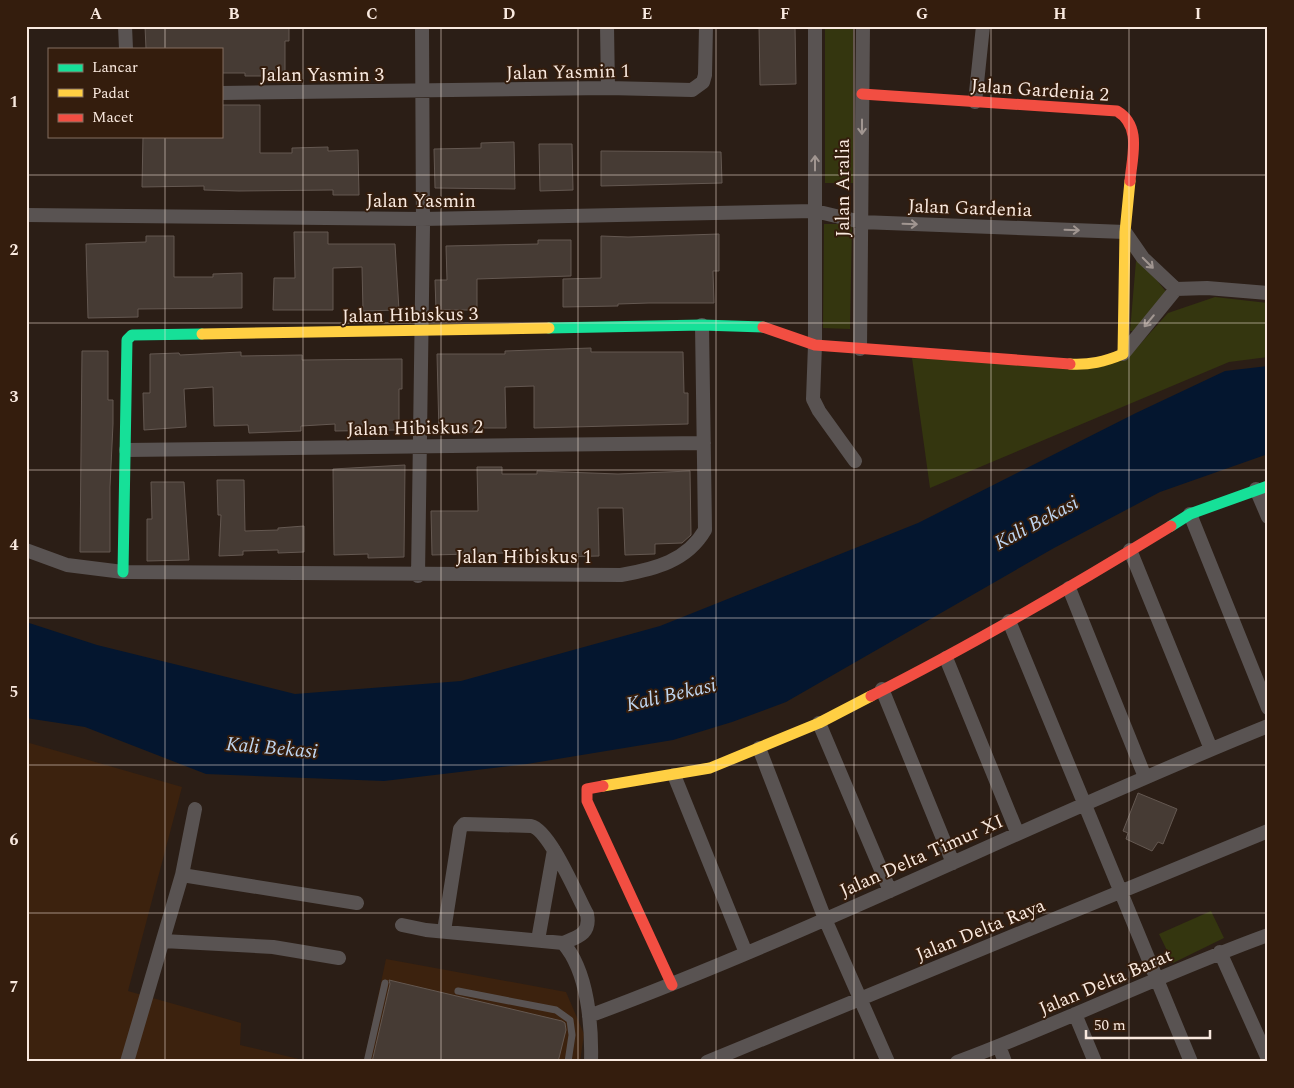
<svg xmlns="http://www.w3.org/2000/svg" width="1294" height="1088" font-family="Spectral,serif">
	<rect width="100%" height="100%" fill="#2b1e16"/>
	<path fill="#3c220e" d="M 26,742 L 182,787 L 128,991 L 241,1023 L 240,1045 L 311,1062 L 26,1062 Z
		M 386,959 L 566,992 L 584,1034 L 580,1062 L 364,1062 Z"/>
	<path fill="#34360f" d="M 825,26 L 853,26 L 853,183 L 825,183 Z
		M 824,224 L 852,224 L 850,329 L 823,328 Z
		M 1136,261 L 1142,262 L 1168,294 L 1136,331 L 1130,331 Z
		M 1215,297 L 1268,303 L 1268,357 L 1229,362 L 930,488 L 912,358 L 1094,368 L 1133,352 L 1168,313 Z
		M 1211,911 L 1224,938 L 1173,963 L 1159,934 Z"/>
	<path fill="#04162f" d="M 1268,366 L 1268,454 L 1160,492 L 1054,548 L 786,702 L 732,722 L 673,740 L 527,764 L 384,781 L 206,774 L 85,727 L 26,718 L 26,622 L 97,645 L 295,694 L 461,681 L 660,626 L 918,523 L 1136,413 L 1225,371 Z"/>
	<path fill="#463b34" stroke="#645851" d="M 145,26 L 289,26 L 289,41 L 285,41 L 285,76 L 245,76 L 245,73 L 221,73 L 221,49 L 146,49 Z
		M 759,26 L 795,26 L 796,84 L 760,85 Z
		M 221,105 L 260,105 L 260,153 L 292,153 L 292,148 L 328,147 L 328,151 L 358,150 L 359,195 L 333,195 L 333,190 L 239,191 L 204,190 L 204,186 L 142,187 L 143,136 L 221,136 Z
		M 514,142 L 515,189 L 435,188 L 434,149 L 481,148 L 481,143 Z
		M 539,144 L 572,144 L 573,190 L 540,191 Z
		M 601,151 L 721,152 L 722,183 L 601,186 Z
		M 294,232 L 328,232 L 328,244 L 395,244 L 399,310 L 363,311 L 362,267 L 333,268 L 333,310 L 273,310 L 274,278 L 295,278 Z
		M 719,234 L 719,271 L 713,271 L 714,303 L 649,303 L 618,304 L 618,306 L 563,307 L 563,279 L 601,278 L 601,236 L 628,237 Z
		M 146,236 L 174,236 L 174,277 L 213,277 L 213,274 L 242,273 L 242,308 L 138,309 L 138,317 L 88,318 L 86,244 L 146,242 Z
		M 538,240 L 571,240 L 571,276 L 477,279 L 477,310 L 436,310 L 435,280 L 447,280 L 446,246 L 538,244 Z
		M 591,348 L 591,352 L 683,352 L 684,393 L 688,393 L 688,424 L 534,428 L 534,386 L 505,387 L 506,428 L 473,428 L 473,432 L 439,433 L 437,354 L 505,354 L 505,351 Z
		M 82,351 L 108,351 L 108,400 L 113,400 L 113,424 L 110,487 L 110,552 L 80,552 Z
		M 241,352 L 241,356 L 302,355 L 302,360 L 402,359 L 402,389 L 399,389 L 399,430 L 335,431 L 335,424 L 301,426 L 301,431 L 249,433 L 248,425 L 214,426 L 213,387 L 184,389 L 186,427 L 144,430 L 143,393 L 150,393 L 150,354 L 179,353 L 180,355 Z
		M 405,465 L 404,557 L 368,558 L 368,554 L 334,555 L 333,469 Z
		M 477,467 L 502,467 L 502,474 L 537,474 L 537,471 L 618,474 L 690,471 L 691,535 L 682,543 L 655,544 L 655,554 L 625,555 L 623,508 L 598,508 L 599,556 L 506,558 L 506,553 L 432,555 L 431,511 L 478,511 Z
		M 217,480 L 244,480 L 245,531 L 278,530 L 278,528 L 304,526 L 304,552 L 278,553 L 278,550 L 243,551 L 243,555 L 219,556 L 221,515 L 218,515 Z
		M 151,482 L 184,482 L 189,560 L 147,561 L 147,519 L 152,519 Z
		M 1138,793 L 1177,809 L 1163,844 L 1158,842 L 1152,851 L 1126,839 L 1128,833 L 1123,831 Z
		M 389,980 L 562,1021 L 565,1023 L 566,1030 L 558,1062 L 372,1062 L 390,984 Z"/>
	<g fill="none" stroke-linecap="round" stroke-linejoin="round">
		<path stroke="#595352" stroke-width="7" d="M 458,991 L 556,1010 L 570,1020 L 572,1035 L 568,1062
			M 367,1062 L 385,983"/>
		<path stroke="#595352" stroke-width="14" d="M 125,26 L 126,49
			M 607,26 L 608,88
			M 815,26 L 815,345 L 813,399 L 819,411 L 855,461
			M 221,93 L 608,88 L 692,90 L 703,82 L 705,75 L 706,26
			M 975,102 L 983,26
			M 26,215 L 422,219 L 815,211 L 861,222 L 1125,232 L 1143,258 L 1176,289 L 1207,288 L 1268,293
			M 860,349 L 863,26
			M 1123,354 L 1176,289
			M 126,450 L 704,443
			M 1256,489 L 1268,517
			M 1190,514 L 1268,708
			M 26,550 L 67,565 L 123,572 L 621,575 C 655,569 687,561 705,530 L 702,325
			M 1130,550 L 1211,749
			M 418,576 L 423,226 L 422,26
			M 1069,588 L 1145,777
			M 1009,621 L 1191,1062
			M 946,658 L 1017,832
			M 882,689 L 953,863
			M 819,723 L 890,891
			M 759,748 L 825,919 L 888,1062
			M 674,775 L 746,953
			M 182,875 L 357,903
			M 402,925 L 426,930 L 563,943 C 588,971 592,1026 591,1062
			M 444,931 L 460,829 L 464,824 L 531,826 C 550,830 577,896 587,914 C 591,934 578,937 563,943
			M 538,940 L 554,850
			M 163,941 L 273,947 L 339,958
			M 1220,952 L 1268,1059
			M 1075,1014 L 1095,1062
			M 589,1016 C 820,930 1040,818 1268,726
			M 999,1046 L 1005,1062
			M 127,1062 L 182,875 L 195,809
			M 707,1062 L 1268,831
			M 957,1062 C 1062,1023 1163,973 1268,935"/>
		<path stroke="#16e098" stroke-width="11" d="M 549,328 L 702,325 L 763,327
			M 1171,526 L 1190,514 L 1268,486
			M 123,572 L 127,340 L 132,335 L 202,334"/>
		<path stroke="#ffcf43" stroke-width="11" d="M 202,334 L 549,328
			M 1070,364 C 1090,365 1104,362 1123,354 L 1125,232 L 1130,181
			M 603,786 L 710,768 L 819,723 L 871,696"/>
		<path stroke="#f24e42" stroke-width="11" d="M 862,94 L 1117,111 C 1142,126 1132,156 1130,181
			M 763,327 L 815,345 L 1070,364
			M 871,696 C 974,644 1073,586 1171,526
			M 603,786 L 587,789 L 587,801 L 672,985"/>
	</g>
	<defs><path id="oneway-shaft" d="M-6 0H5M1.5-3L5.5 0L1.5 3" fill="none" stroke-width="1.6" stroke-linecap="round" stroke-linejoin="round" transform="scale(1.25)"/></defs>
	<g stroke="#a19691">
		<use href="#oneway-shaft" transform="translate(862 127) rotate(90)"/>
		<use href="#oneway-shaft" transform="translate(815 163) rotate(-90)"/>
		<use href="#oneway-shaft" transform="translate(910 224) rotate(2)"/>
		<use href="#oneway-shaft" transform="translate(1072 230) rotate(2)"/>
		<use href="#oneway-shaft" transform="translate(1148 263) rotate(45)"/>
		<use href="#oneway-shaft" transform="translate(1149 321) rotate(130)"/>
	</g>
	<path fill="none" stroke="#f9e9df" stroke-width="1" stroke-opacity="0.55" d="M 165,26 L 165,49M 303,26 L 303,1062M 441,26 L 441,1062M 578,26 L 578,1062M 716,26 L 716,1062M 854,26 L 854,1062M 991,26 L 991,1062M 1129,26 L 1129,1062M 165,136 L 165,1062M 26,175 L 1268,175M 26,323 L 1268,323M 26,470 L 1268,470M 26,618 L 1268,618M 26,765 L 1268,765M 26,913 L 1268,913"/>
	<g text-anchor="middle" stroke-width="4" stroke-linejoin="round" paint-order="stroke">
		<g font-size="19" fill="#f9e9df" stroke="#341d0d">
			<text transform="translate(568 71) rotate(-1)" y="7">Jalan Yasmin 1</text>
			<text x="322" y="81">Jalan Yasmin 3</text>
			<text transform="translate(1040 89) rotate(4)" y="7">Jalan Gardenia 2</text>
			<text transform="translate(842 188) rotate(-90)" y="7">Jalan Aralia</text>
			<text x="421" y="207">Jalan Yasmin</text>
			<text transform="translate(970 207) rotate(2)" y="7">Jalan Gardenia</text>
			<text transform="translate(410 314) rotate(-1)" y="7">Jalan Hibiskus 3</text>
			<text transform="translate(415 427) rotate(-1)" y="7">Jalan Hibiskus 2</text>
			<text x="524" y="563">Jalan Hibiskus 1</text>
			<text transform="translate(921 855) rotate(-24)" y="7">Jalan Delta Timur XI</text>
			<text transform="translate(980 929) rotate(-22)" y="7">Jalan Delta Raya</text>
			<text transform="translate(1105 981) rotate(-23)" y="7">Jalan Delta Barat</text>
		</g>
		<g font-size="20" font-style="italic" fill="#bfd6f1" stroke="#341d0d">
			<text transform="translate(1036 522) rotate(-28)" y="7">Kali Bekasi</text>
			<text transform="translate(671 694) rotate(-13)" y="7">Kali Bekasi</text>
			<text transform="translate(272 747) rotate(5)" y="7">Kali Bekasi</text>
		</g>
	</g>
	<rect width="1294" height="1088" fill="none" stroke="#341d0d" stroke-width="55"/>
	<rect x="48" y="48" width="175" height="90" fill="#341d0d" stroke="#836f61"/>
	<rect x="58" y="64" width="25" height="8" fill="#16e098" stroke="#836f61"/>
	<text x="92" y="72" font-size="15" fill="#f9e9df">Lancar</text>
	<rect x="58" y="89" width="25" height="8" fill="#ffcf43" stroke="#836f61"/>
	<text x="92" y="98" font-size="15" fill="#f9e9df">Padat</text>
	<rect x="58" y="114" width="25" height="8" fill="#f24e42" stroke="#836f61"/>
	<text x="92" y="122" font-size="15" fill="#f9e9df">Macet</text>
	<path d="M1086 1030v8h124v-8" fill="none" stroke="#f9e9df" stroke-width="2.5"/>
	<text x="1094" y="1030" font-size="15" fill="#f9e9df" stroke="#341d0d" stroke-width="4" paint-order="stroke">50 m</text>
	<rect x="28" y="28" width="1238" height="1032" fill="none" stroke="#f9e9df" stroke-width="2"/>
	<g font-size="16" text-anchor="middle" font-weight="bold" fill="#f9e9df">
		<text x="96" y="19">A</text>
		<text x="234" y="19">B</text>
		<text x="372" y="19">C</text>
		<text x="509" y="19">D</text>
		<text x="647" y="19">E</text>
		<text x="785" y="19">F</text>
		<text x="922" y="19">G</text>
		<text x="1060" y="19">H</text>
		<text x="1198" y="19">I</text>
		<text x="14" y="107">1</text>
		<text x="14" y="255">2</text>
		<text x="14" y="402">3</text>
		<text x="14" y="550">4</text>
		<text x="14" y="697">5</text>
		<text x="14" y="845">6</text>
		<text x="14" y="992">7</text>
	</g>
</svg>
